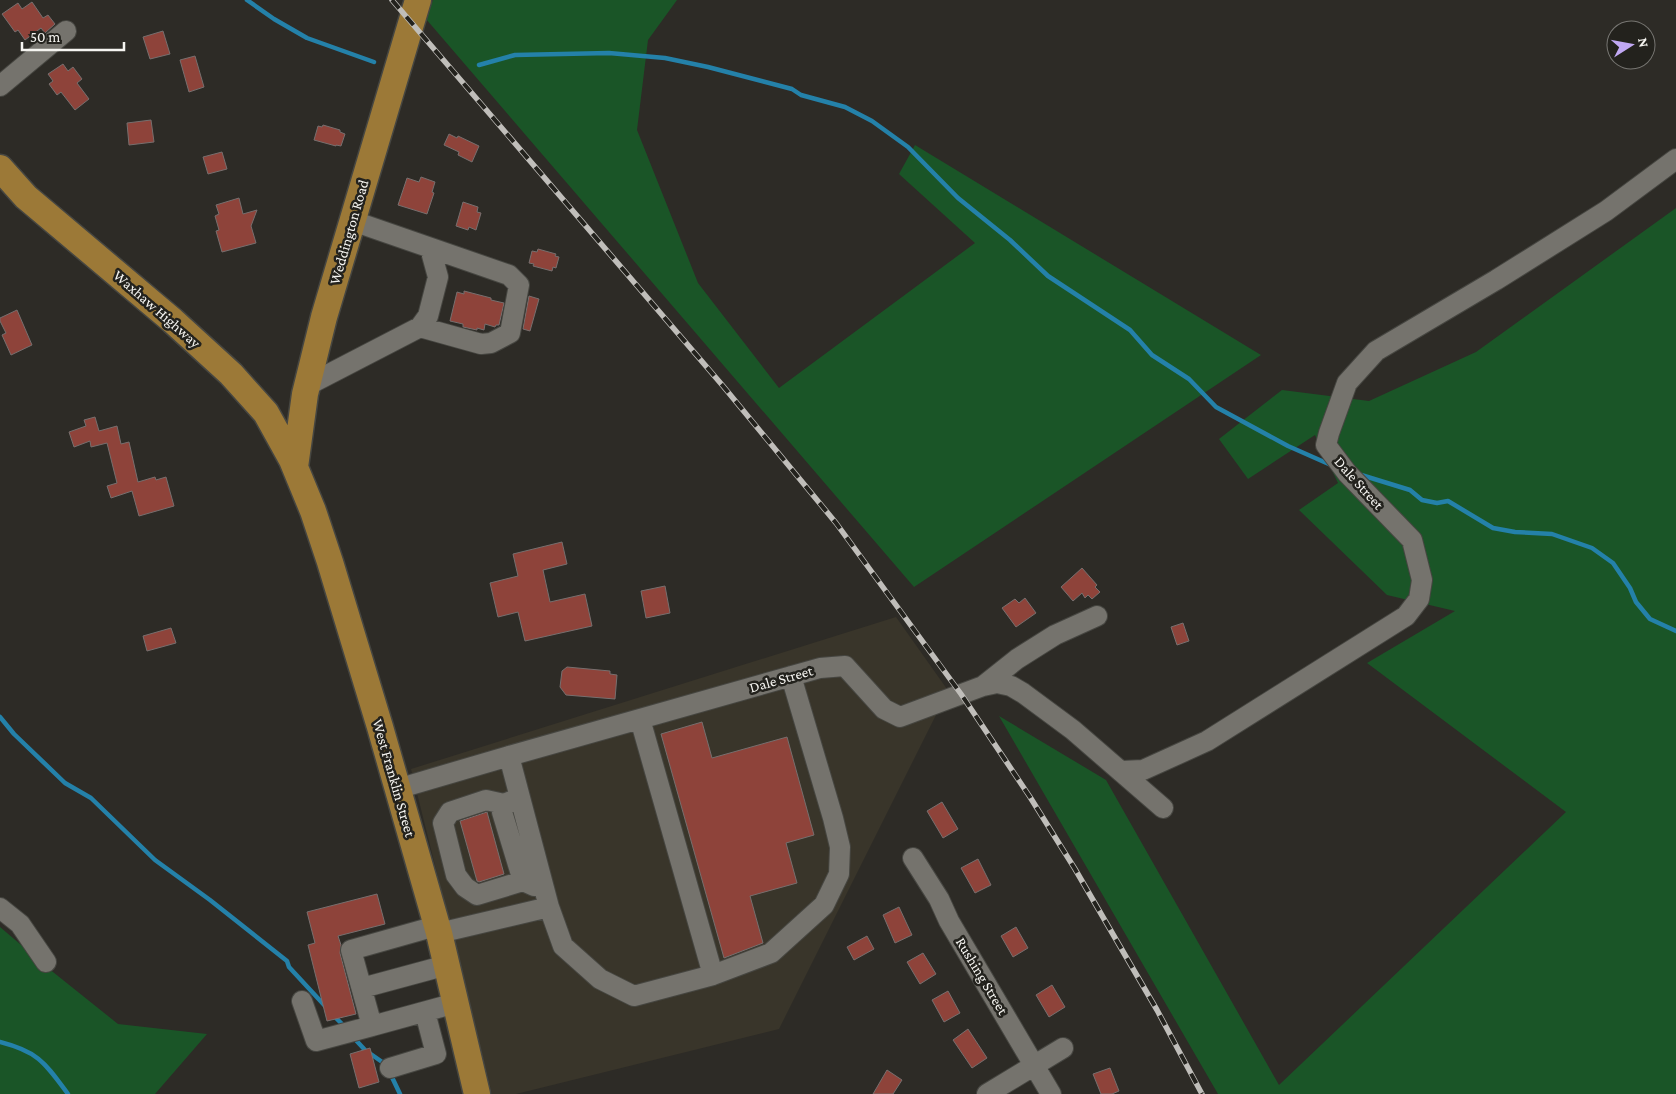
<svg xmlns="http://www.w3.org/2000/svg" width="1676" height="1094" font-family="'Crimson Pro',serif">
	<rect width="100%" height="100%" fill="#2d2b26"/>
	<path fill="#39352a" d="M 896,617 L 959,706 L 937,713 L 779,1029 L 516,1094 L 492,1094 L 411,769 Z"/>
	<path fill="#1a5527" d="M 433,0 L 677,0 L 648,40 L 637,130 L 698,283 L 779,388 L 975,243 L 899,174 L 915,145 L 1261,355 L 914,587 L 426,19 Z
		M 1676,208 L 1676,1094 L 1218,1094 L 999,716 L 1106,780 L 1279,1085 L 1566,812 L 1367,663 L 1455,611 L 1387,595 L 1299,510 L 1338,483 L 1315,435 L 1248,479 L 1219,439 L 1282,390 L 1369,401 L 1476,352 Z
		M 0,927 L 53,972 L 118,1024 L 207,1034 L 155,1094 L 0,1094 Z"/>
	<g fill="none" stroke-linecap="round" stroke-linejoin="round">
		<path stroke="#2481a9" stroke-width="4.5" d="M 247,0 L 274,19 L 307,38 L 374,62
			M 479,65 L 515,55 L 609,53 L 665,58 L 708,67 L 792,89 L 801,95 L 845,107 L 872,121 L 908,147 L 958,198 L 1010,240 L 1048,276 L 1130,330 L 1152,355 L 1189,379 L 1216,407 L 1288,446 L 1331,465
			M 1358,474 L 1410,490 L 1422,500 L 1437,503 L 1448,501 L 1493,528 L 1515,532 L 1552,534 L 1592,548 L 1613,563 L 1630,588 L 1636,602 L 1650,619 L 1676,631
			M 0,717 L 14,734 L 65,783 L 91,798 L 155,860 L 210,900 L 287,961 L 289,967 L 326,1007
			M 333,1015 L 345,1027
			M 353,1037 L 365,1050 L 385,1064
			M 0,1042 C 39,1052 45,1063 68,1094
			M 390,1073 L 400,1094"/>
	</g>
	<path fill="#8e433a" stroke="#776f6e" d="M 32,2 L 43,18 L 48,15 L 55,24 L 45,33 L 41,28 L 25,40 L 18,30 L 15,32 L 2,14 L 18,3 L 22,9 Z
		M 163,31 L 170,54 L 150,59 L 143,37 Z
		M 195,56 L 204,87 L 189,92 L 180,60 Z
		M 63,64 L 68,71 L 73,67 L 82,79 L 77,83 L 89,99 L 75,110 L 61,92 L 57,95 L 49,84 L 53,81 L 48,74 Z
		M 151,120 L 154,142 L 129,145 L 127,123 Z
		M 323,125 L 340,130 L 340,132 L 345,134 L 341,146 L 336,145 L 336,146 L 314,140 L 318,126 L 322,127 Z
		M 449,134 L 457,138 L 458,136 L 479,146 L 472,162 L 458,155 L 459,152 L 444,145 Z
		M 222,152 L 227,169 L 208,174 L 203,157 Z
		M 421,177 L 435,182 L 432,192 L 434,193 L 427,214 L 398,205 L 407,178 L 419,182 Z
		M 239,198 L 243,214 L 257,210 L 251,226 L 256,243 L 222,252 L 216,231 L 219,230 L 215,216 L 219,214 L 216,205 Z
		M 463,202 L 478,207 L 477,212 L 481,213 L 476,230 L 469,227 L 468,230 L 456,226 Z
		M 538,249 L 556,254 L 555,256 L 559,257 L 556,268 L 553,267 L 552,271 L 533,266 L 534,264 L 529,263 L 532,251 L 537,252 Z
		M 464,291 L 491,298 L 491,300 L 504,303 L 499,325 L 496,325 L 495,327 L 485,324 L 484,330 L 477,328 L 477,330 L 463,327 L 463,324 L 450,321 L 457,292 L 464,294 Z
		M 529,296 L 539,299 L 530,331 L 523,329 Z
		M 17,310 L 32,345 L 11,355 L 2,335 L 6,333 L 0,321 L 0,318 Z
		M 95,417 L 99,431 L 117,426 L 121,444 L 129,442 L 138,482 L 155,477 L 156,480 L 166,477 L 174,506 L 139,516 L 132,491 L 111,498 L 107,486 L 117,483 L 107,443 L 91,447 L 90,441 L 74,447 L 69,432 L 86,426 L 84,420 Z
		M 562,542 L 567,564 L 543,570 L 550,602 L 585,594 L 592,626 L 525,641 L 518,612 L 498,617 L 490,583 L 518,576 L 513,554 Z
		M 1082,568 L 1097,585 L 1095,587 L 1100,592 L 1092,599 L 1088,595 L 1085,598 L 1082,593 L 1073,601 L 1061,587 Z
		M 665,586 L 670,613 L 646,618 L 641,591 Z
		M 1025,598 L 1036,613 L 1016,627 L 1002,608 L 1015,599 L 1019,603 Z
		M 1183,623 L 1189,641 L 1177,645 L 1171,627 Z
		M 171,628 L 176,643 L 147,651 L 143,636 Z
		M 567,667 L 610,671 L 610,674 L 617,675 L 615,699 L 566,695 L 560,687 L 562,671 Z
		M 702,722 L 712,758 L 787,737 L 814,835 L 786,843 L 797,883 L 750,896 L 763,943 L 724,958 L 661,734 Z
		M 942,802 L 958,829 L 943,838 L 927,811 Z
		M 487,812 L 504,874 L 479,882 L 477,881 L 460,821 Z
		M 978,859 L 991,885 L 975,893 L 961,868 Z
		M 377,894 L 385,924 L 338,936 L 341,945 L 340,953 L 356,1014 L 327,1021 L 308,945 L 315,943 L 307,912 Z
		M 899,907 L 912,935 L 895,943 L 883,915 Z
		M 1016,927 L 1028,948 L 1013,957 L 1001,936 Z
		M 867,936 L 874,949 L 854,960 L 847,947 Z
		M 923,953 L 936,974 L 920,984 L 907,962 Z
		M 1052,985 L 1065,1007 L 1049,1017 L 1036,995 Z
		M 948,991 L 960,1013 L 944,1022 L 932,1000 Z
		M 968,1029 L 987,1058 L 972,1068 L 953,1040 Z
		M 370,1048 L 379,1082 L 359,1088 L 350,1054 Z
		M 1110,1068 L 1119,1091 L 1112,1094 L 1101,1094 L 1093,1074 Z
		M 887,1070 L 902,1080 L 893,1094 L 873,1094 Z"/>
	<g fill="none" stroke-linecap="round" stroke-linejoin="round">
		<defs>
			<path id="minor" d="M 0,86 L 66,31
				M 353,221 L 509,275 L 519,285 L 510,333 L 491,343 L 481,344 L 420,327
				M 308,385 L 420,327 L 428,316 L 438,277 L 430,248
				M 983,686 L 1017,659 L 1055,635 L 1097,616
				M 1122,771 L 1143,770 L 1207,741 L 1406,616 L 1419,599 L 1422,580 L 1412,540 L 1347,473 L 1326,445 L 1329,433 L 1347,383 L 1376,351 L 1496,280 L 1606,211 L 1676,159
				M 397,789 L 509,756 L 820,668 L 845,666 L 884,709 L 900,717 L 983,686 L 997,683 L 1011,686 L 1023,693 L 1073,730 L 1163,808
				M 516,799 L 504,804 L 502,812 L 523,881 L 534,886
				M 504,804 L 486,800 L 450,812 L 443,823 L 456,875 L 465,887 L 477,895 L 523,881
				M 913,858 L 939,899 L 949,921 L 1051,1094
				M 549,907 L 563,946 L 600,979 L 634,996 L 713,975 L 640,719
				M 0,908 L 20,924 L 46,962
				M 436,926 L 351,950 L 372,1026 L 456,1003
				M 439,933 L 549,907 L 509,756
				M 713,975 L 771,953 L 824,905 L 839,874 L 840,847 L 833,818 L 791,676
				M 362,988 L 447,965
				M 302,1001 L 316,1041 L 372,1026
				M 390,1068 L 436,1054 L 425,1012
				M 987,1094 L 1063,1048"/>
			<path id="major" d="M 0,168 L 26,197 L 173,321 L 231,374 L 266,413 L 292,460 L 313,511 L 330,562 L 380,727 L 439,933 L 477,1094
				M 295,467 L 305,394 L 324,317 L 418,0"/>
		</defs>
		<use href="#minor" stroke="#464641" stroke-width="22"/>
		<use href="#major" stroke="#464641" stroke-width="29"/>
		<use href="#minor" stroke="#75736d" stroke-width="20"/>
		<use href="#major" stroke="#9c7937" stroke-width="26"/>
		<defs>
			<path id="rail" d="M 392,0 L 723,386 L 836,523 L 961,694 L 1030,797 L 1075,869 L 1157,1010 L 1202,1094"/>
		</defs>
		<use href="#rail" stroke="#c0beba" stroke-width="5.5"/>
		<use href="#rail" stroke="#23221d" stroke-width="4" stroke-dasharray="11" stroke-linecap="butt"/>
	</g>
	<g text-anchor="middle" stroke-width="5" stroke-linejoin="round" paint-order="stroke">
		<g font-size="15" fill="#f6f5f1" stroke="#23221d">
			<text transform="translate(349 232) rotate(-74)" y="5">Weddington Road</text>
			<text transform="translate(157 309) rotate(41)" y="5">Waxhaw Highway</text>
			<text transform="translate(1359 483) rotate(48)" y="5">Dale Street</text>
			<text transform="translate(781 679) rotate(-16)" y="5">Dale Street</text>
			<text transform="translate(394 778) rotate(74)" y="5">West Franklin Street</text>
			<text transform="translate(982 976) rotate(59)" y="5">Rushing Street</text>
		</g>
	</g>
	<g transform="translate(1631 45) rotate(79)"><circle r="24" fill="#23221d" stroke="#777672"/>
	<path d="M0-4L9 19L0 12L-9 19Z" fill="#c1a8f3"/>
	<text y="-8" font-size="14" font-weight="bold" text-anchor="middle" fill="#f6f5f1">N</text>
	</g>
	<path d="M22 42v8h102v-8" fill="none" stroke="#f6f5f1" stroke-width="2.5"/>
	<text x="30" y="42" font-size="15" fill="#f6f5f1" stroke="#23221d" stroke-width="4" paint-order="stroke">50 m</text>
</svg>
